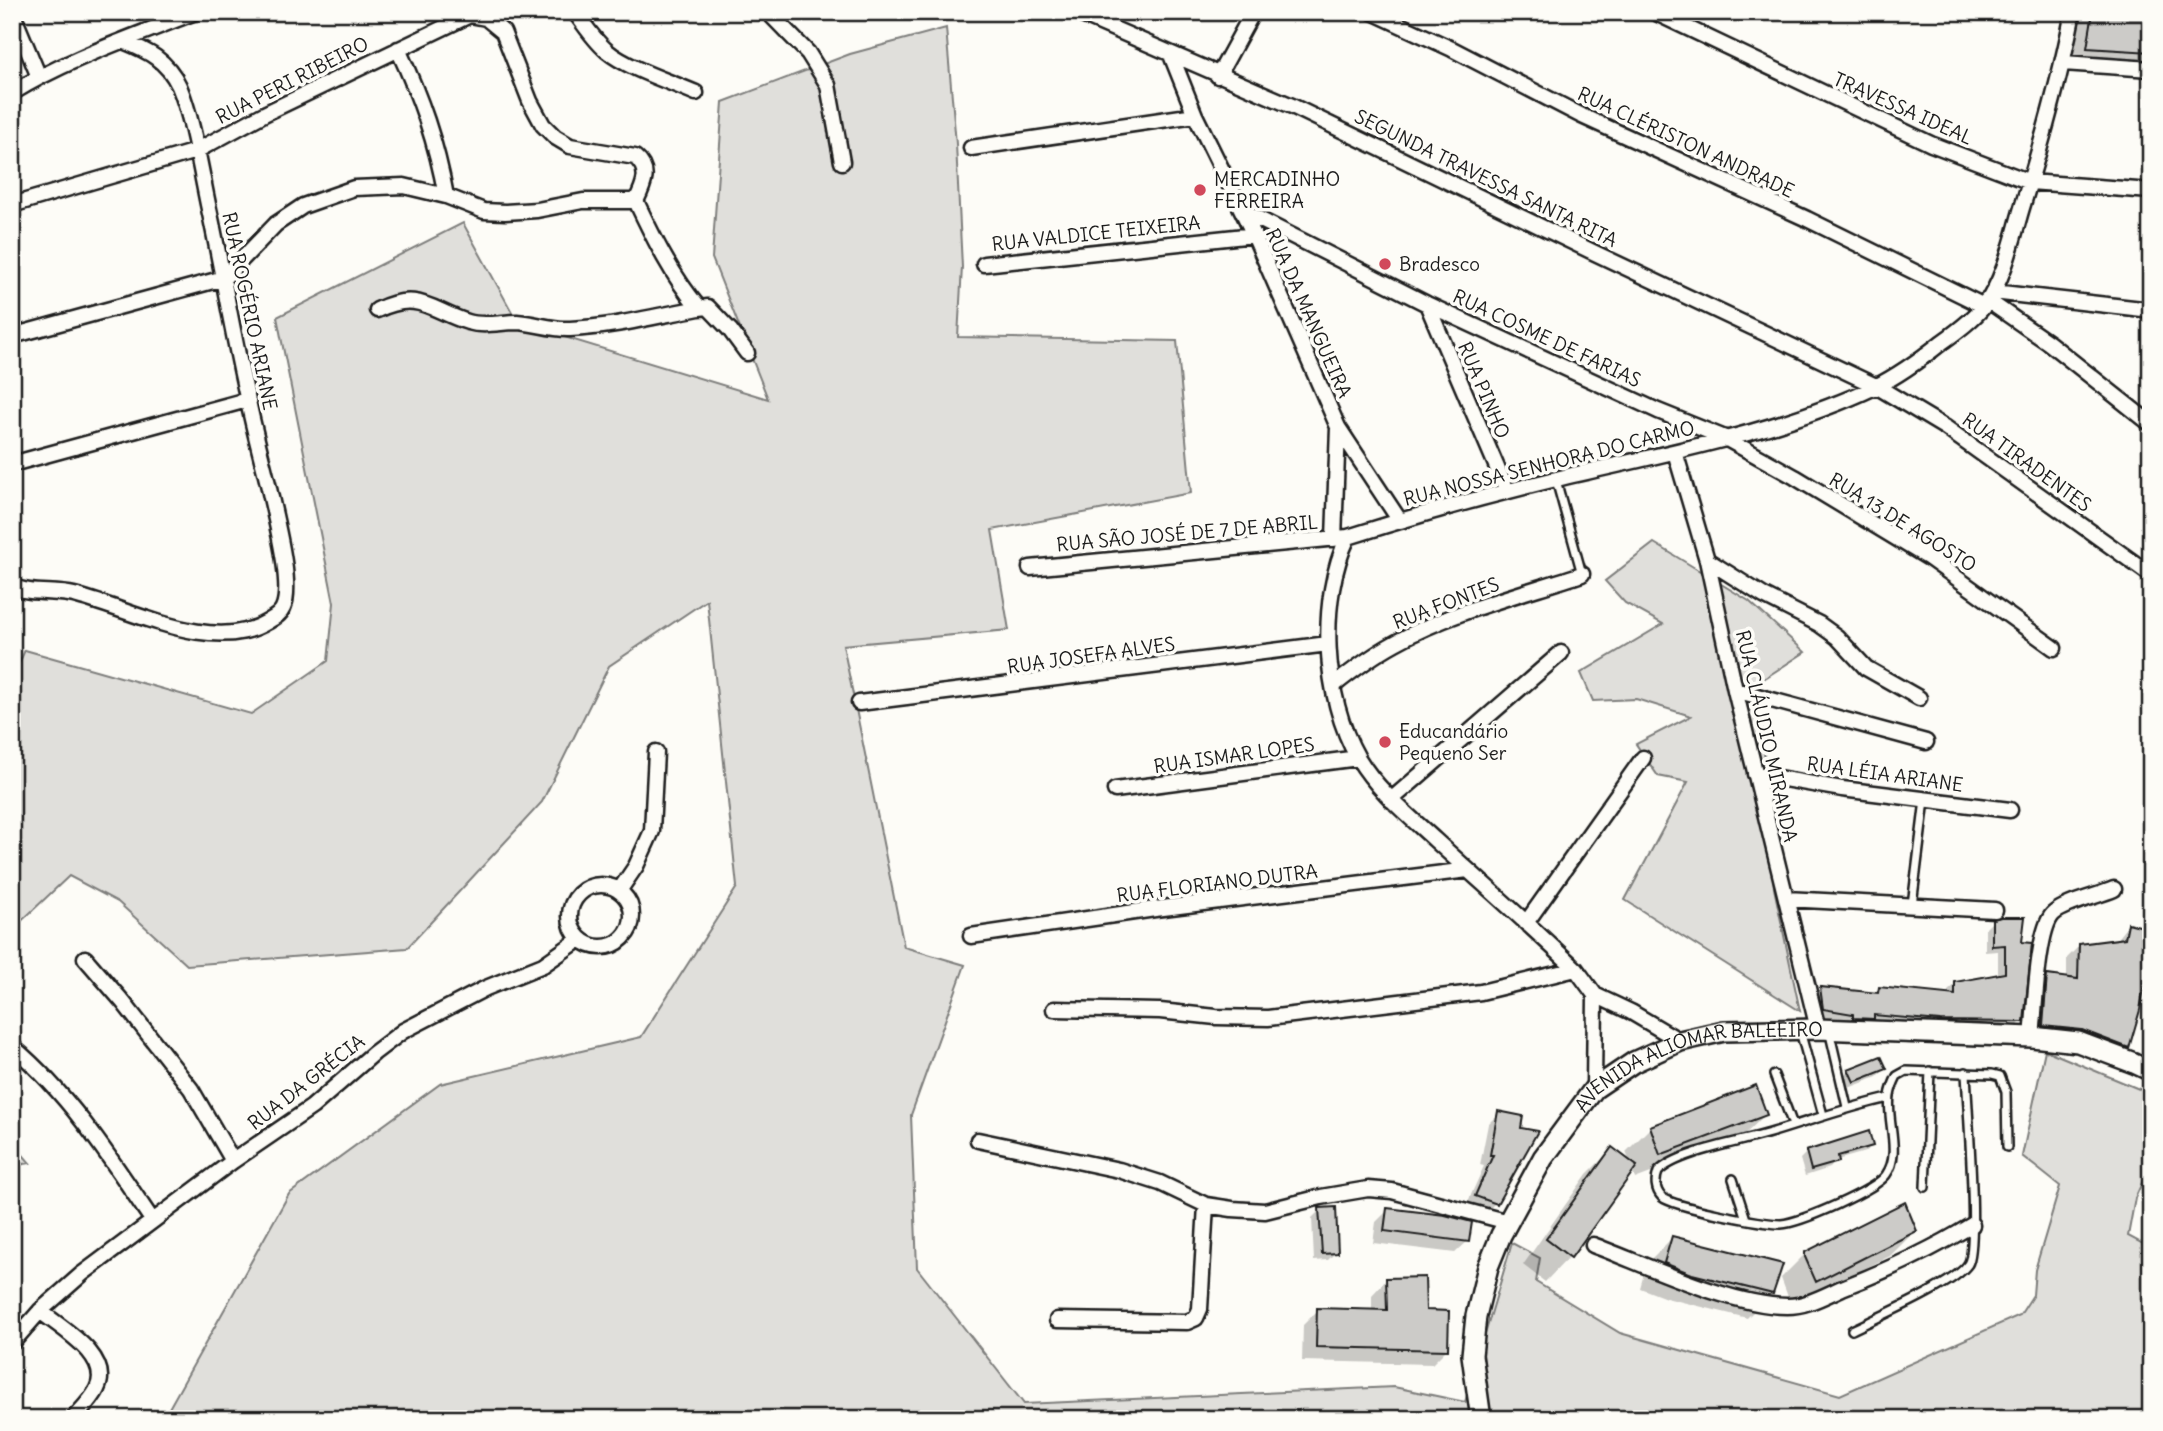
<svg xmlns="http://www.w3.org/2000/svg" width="2163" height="1431" font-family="Delius,sans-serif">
	<rect width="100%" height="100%" fill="#fdfcf7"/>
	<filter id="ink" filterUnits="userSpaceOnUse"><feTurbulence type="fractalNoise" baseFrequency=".0143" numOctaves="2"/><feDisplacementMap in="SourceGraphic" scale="14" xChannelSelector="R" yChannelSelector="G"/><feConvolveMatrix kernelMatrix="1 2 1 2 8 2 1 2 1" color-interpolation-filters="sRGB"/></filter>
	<g filter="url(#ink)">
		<path fill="#e0dfdb" stroke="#7e7e7c" stroke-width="2" d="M 946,28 L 956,144 L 962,267 L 958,337 L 1177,341 L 1191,493 L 992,530 L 1009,630 L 843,645 L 904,947 L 965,965 L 911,1115 L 917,1268 L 1024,1404 L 1394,1387 L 1465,1402 L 1512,1243 L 1540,1258 L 1536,1282 L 1620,1333 L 1840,1395 L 2020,1315 L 2033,1295 L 2035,1270 L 2060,1186 L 2022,1156 L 2045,1050 L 2151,1094 L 2151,1163 L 2135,1198 L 2128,1236 L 2151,1248 L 2151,1419 L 163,1419 L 289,1194 L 440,1084 L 641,1037 L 737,887 L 707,600 L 609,666 L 542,802 L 407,948 L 187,965 L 118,902 L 69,876 L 12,930 L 12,679 L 25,650 L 251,714 L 328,661 L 334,603 L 277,317 L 463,223 L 518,323 L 768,399 L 712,258 L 723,102 L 850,54 Z
			M 1654,543 L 1749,601 L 1805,652 L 1759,682 L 1774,888 L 1800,1011 L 1625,900 L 1688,782 L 1658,776 L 1636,744 L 1691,716 L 1636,699 L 1593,701 L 1581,673 L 1663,624 L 1625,603 L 1605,581 Z
			M 12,1142 L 30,1163 L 12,1166 Z"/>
		<path fill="#0003" d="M 2081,12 L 2151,12 L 2151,69 L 2071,64 Z
			M 1993,921 L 2020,943 L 2022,1021 L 2014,1029 L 1846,1021 L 1816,1016 L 1813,996 L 1820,989 L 1874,994 L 1879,989 L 1948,996 L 1948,991 L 1956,984 L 1998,976 L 1998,951 L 1985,952 L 1985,929 Z
			M 2128,925 L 2151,931 L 2151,953 L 2148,955 L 2127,1047 L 2115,1059 L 2031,1037 L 2035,989 L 2048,977 L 2067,979 L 2067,958 L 2080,945 L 2115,941 Z
			M 1885,1069 L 1877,1077 L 1846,1089 L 1841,1078 L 1849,1070 Z
			M 1499,1113 L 1496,1202 L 1485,1213 L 1466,1206 L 1484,1166 L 1480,1165 L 1488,1124 Z
			M 1765,1115 L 1740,1139 L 1635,1179 L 1632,1170 L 1569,1257 L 1545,1282 L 1523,1265 L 1587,1174 L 1612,1149 L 1630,1162 L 1626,1152 L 1651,1127 Z
			M 1871,1145 L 1865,1152 L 1837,1160 L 1830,1168 L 1805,1176 L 1800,1159 L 1807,1152 Z
			M 1320,1210 L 1336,1252 L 1328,1260 L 1314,1261 L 1312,1218 Z
			M 1388,1210 L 1468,1241 L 1455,1253 L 1373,1243 L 1376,1222 Z
			M 1915,1231 L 1890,1256 L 1791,1305 L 1781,1278 L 1806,1253 Z
			M 2151,1235 L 2151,1255 L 2143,1252 Z
			M 1672,1238 L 1772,1293 L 1747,1318 L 1666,1298 L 1640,1288 L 1647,1263 Z
			M 1387,1279 L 1424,1312 L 1447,1349 L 1432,1364 L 1302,1361 L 1303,1325 L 1318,1310 L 1372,1311 L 1372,1295 Z"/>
		<path fill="#cccbc8" stroke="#1c1c1c" stroke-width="2" d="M 2093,12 L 2151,12 L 2151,52 L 2087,48 Z
			M 2001,917 L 2025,917 L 2022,942 L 2032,943 L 2024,1022 L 1940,1021 L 1874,1015 L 1874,1019 L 1853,1018 L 1853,1014 L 1823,1009 L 1820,987 L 1878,993 L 1879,987 L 1955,995 L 1955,982 L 2005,973 L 2005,945 L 1992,946 L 1992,919 Z
			M 2128,923 L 2151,929 L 2151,951 L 2140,1010 L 2129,1048 L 2082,1030 L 2043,1026 L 2047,975 L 2078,979 L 2079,944 L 2125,938 Z
			M 1881,1056 L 1887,1069 L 1854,1082 L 1848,1069 Z
			M 1756,1085 L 1767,1115 L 1660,1155 L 1650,1126 Z
			M 1498,1111 L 1523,1116 L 1521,1128 L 1538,1131 L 1497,1204 L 1475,1196 L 1493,1155 L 1490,1155 Z
			M 1869,1131 L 1873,1146 L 1838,1156 L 1839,1162 L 1811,1170 L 1806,1151 Z
			M 1612,1147 L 1637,1166 L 1571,1258 L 1546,1239 Z
			M 1905,1202 L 1917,1231 L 1816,1282 L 1805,1257 L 1805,1252 Z
			M 1336,1207 L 1338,1253 L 1322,1254 L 1319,1208 Z
			M 1387,1208 L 1445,1215 L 1472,1222 L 1469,1242 L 1384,1231 Z
			M 1672,1236 L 1783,1264 L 1773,1294 L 1692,1274 L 1664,1263 Z
			M 1425,1277 L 1426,1310 L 1449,1311 L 1448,1350 L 1316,1347 L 1317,1308 L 1387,1310 L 1386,1278 Z"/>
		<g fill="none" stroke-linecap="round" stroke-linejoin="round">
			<defs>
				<path id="service" d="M 1556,480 L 1582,574
					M 1912,905 L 1925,800
					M 1829,1030 L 1847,1107
					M 1800,1031 L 1823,1115
					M 1774,1075 L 1793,1125
					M 1889,1098 C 1848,1107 1810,1121 1770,1133 C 1741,1142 1677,1152 1658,1172 C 1655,1180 1655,1190 1662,1197 C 1673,1207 1764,1224 1781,1224 C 1800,1223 1875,1190 1886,1175 C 1902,1153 1886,1120 1890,1096 C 1891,1089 1894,1082 1897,1076 L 1906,1071 L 1992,1074 L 2000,1076 L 2006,1092 L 2007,1147
					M 1733,1179 L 1746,1219
					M 1925,1187 L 1930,1071
					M 1852,1330 C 1876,1318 1955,1284 1968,1264 C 1979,1248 1967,1102 1966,1072"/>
				<path id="minor" d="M 12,12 L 39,77
					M 575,12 C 585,26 594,40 607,51 C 627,68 671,82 696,93
					M 768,12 L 808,53 L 828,85 L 842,162
					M 1075,12 L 1292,106 L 1595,253 L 1876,386 L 1946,428 L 2151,575
					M 1372,12 L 1452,49 L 1582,116 L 1807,219 L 1984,306
					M 1654,12 L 1931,144 L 2030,182 L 2151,191
					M 398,49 C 421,99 436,141 446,196
					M 2063,63 L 2151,69
					M 1218,76 L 1253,12
					M 12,93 C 69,58 134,37 195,12
					M 1195,115 L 1254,235 L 1338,427 L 1400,521
					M 971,148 L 1195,115 L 1171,55
					M 636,201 C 654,239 672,276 699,308 L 708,307 L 730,330 L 747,353
					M 12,205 L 196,151 L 264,114 L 470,15 L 486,18 L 503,32 L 530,101 L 543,125 L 555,137 L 570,146 L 635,157 C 651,170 644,185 636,201
					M 1243,211 L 1427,304 L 1658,411 L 1725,438 L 1795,477 L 1929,558 L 2054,648
					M 984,264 L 1254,235
					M 1993,292 L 2151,310
					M 1987,300 L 2049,343 L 2151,424
					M 1427,304 L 1507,491
					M 377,310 C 419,290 430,310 468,322 C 484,327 501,322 517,322 C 535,323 552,330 570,329 C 614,327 656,316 699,308
					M 12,336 L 224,278 L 276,224 L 303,206 L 354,188 L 404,186 L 446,196 L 484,211 L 505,212 L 537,210 L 583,201 L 636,201
					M 1675,452 L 1707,560 L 1735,690 L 1818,1029
					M 12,464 L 247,400
					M 1334,539 L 1338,427
					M 1707,560 L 1764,596 L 1819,624 L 1837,637 L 1866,668 L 1919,698
					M 1030,568 L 1348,537
					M 12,586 C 30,595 55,590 74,595 C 130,609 214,655 267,622 C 274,618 280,615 283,608 C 294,585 274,514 269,488 C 262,459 254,430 248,401 C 233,337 223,273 209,209 C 201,172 193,119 179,86 C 167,60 148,51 123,41
					M 1333,686 C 1353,670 1373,655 1395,643 C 1450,612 1522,594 1582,574
					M 1735,690 L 1926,742
					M 859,703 L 1328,644
					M 1755,774 L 1842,789 L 2010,810
					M 1115,790 L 1358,758
					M 1391,800 L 1561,653
					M570 916a31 31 0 1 1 62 0a31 31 0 1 1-62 0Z
					M 619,891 L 636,866 L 652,831 L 656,752
					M 1786,899 L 1995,910
					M 1526,923 L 1643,758
					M 971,936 L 1155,909 L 1468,870
					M 85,958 L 123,1002 L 191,1089 L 233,1161
					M 1054,1009 L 1160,1011 L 1216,1017 L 1268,1018 L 1481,992 L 1576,969
					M 2032,1037 C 2035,1011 2037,930 2053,914 C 2064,903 2098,896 2114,889
					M 1680,1041 L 1631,1012 L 1595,995 L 1576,969 C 1530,925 1482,883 1435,840 C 1408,815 1377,790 1358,758 C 1323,698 1318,599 1348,537 C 1417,515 1486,496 1556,479 C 1661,454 1778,433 1875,387 C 1899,375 1921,359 1941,343 C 1956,332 1974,319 1985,305 C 2004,279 2012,242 2021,211 C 2041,146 2060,80 2073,12
					M 13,1047 C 69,1094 111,1159 152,1220
					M 1594,1089 L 1595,995
					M 978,1140 L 1119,1170 L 1160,1183 L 1206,1205 L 1232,1209 L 1265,1211 L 1321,1197 L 1368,1189 L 1392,1191 L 1508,1222
					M 1593,1245 C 1646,1265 1731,1306 1787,1306 C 1807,1306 1824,1296 1842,1288 C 1888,1270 1930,1251 1972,1225
					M 40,1311 C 61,1328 113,1357 97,1389 C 92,1400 81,1410 73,1419
					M 1057,1320 L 1187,1322 L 1196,1318 L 1200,1309 L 1206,1205
					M 12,1343 L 40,1311 L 82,1274 L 233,1161 L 312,1107 L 374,1053 L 403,1031 L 486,988 L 543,965 L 580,939
					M 12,1418 L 13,1419"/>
				<g id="secondary">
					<path id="s1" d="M 1481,1419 L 1472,1355 L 1476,1316 L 1488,1267 L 1501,1235 L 1543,1158 L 1594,1089 L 1634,1062 L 1680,1041 L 1724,1031 L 1818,1029 L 2032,1037 L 2078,1042 L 2134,1063 L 2151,1071"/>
				</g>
			</defs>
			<use href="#service" stroke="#1c1c1c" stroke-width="12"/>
			<use href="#minor" stroke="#1c1c1c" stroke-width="19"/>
			<use href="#secondary" stroke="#1c1c1c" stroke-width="24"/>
			<use href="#service" stroke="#fdfcf7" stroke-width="7"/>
			<use href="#minor" stroke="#fdfcf7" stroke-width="14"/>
			<use href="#secondary" stroke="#fdfcf7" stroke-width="19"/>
		</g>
	</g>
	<g fill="#d1495b" stroke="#fdfcf7" stroke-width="2.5">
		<circle cx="1200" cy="190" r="7"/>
		<circle cx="1385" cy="264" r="7"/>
		<circle cx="1385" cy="742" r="7"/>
	</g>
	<g text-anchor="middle" stroke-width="7" stroke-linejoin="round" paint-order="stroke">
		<g font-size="19" fill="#1c1c1c" stroke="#fdfcf7">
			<text transform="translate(292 80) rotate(-27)" y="7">RUA PERI RIBEIRO</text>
			<text transform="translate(1903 108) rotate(24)" y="7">TRAVESSA IDEAL</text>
			<text transform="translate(1686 142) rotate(25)" y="7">RUA CLÉRISTON ANDRADE</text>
			<text transform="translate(1486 178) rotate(26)" y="7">SEGUNDA TRAVESSA SANTA RITA</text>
			<text transform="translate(1096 233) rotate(-6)" y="7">RUA VALDICE TEIXEIRA</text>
			<text transform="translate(250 311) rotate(78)" y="7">RUA ROGÉRIO ARIANE</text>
			<text transform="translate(1309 313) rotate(66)" y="7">RUA DA MANGUEIRA</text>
			<text transform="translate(1547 338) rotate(25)" y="7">RUA COSME DE FARIAS</text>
			<text transform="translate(1484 390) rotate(67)" y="7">RUA PINHO</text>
			<text transform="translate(2027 462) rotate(36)" y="7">RUA TIRADENTES</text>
			<text transform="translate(1549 463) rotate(-14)" y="7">RUA NOSSA SENHORA DO CARMO</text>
			<text transform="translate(1903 522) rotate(32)" y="7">RUA 13 DE AGOSTO</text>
			<text transform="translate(1187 533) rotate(-5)" y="7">RUA SÃO JOSÉ DE 7 DE ABRIL</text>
			<text transform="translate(1446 603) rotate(-21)" y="7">RUA FONTES</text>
			<text transform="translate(1091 655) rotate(-8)" y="7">RUA JOSEFA ALVES</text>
			<text transform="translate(1767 736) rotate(77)" y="7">RUA CLÁUDIO MIRANDA</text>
			<text transform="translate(1234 755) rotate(-8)" y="7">RUA ISMAR LOPES</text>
			<text transform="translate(1885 774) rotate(8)" y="7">RUA LÉIA ARIANE</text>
			<text transform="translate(1217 883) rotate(-7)" y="7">RUA FLORIANO DUTRA</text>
			<text dy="7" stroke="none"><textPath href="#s1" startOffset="471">AVENIDA ALIOMAR BALEEIRO</textPath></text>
			<text transform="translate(306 1082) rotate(-38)" y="7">RUA DA GRÉCIA</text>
		</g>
		<g font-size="19" fill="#1c1c1c" stroke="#fdfcf7" text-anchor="start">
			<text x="1214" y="186">MERCADINHO<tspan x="1214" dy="22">FERREIRA</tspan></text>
			<text x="1399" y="271">Bradesco</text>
			<text x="1399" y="738">Educandário<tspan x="1399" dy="22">Pequeno Ser</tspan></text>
		</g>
	</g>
	<rect width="2163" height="1431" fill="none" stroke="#fdfcf7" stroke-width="42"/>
	<rect x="21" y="21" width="2121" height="1389" fill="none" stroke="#1c1c1c" stroke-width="2.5" filter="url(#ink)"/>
</svg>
